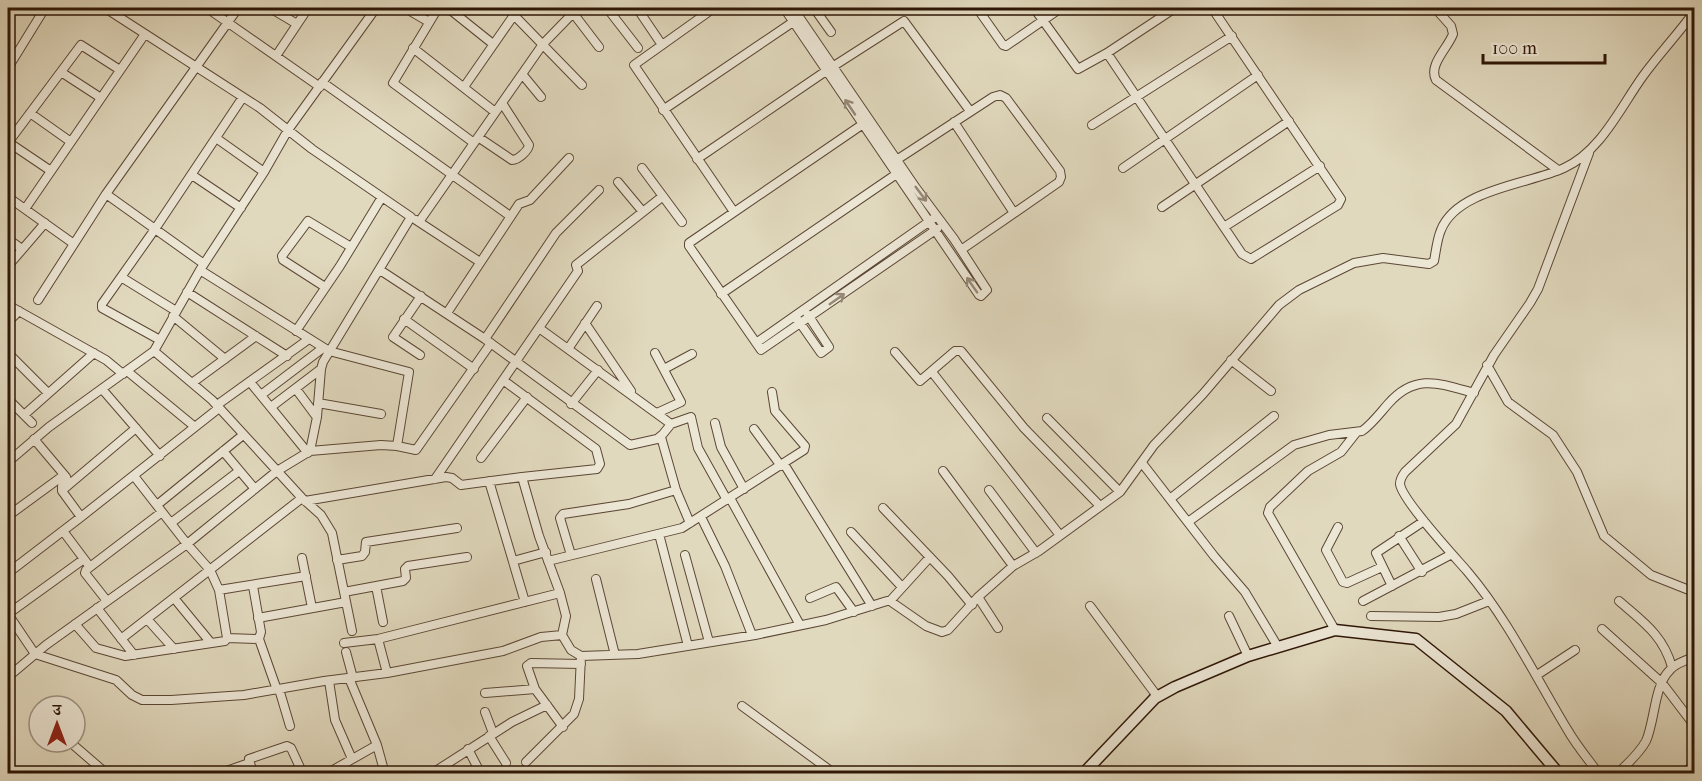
<svg xmlns="http://www.w3.org/2000/svg" width="1702" height="781" font-family="'IM FELL French Canon','Noto Serif Devanagari',serif">
	<rect width="100%" height="100%" fill="#e1d9be"/>
	<filter id="stains"><feTurbulence type="fractalNoise" baseFrequency=".00333" numOctaves="4"/><feColorMatrix values="0 0 0 0 .2 0 0 0 0 .09 0 0 0 0 .02 0 0 0 .5 -.17"/></filter>
	<radialGradient id="worn" r=".72"><stop offset=".6" stop-color="#630" stop-opacity="0"/><stop offset="1" stop-color="#630" stop-opacity=".3"/></radialGradient>
	<g fill="none" stroke-linecap="round" stroke-linejoin="round">
		<defs>
			<path id="street" d="M 207,8 L 320,87
				M 270,8 L 297,24
				M 405,8 L 429,22
				M 438,8 L 393,83 L 474,143
				M 448,8 L 493,44
				M 507,8 L 582,85
				M 607,8 L 638,48
				M 637,8 L 662,45
				M 714,8 L 634,65 L 734,212
				M 784,8 L 979,295 L 981,296 L 987,290 L 954,239 L 916,188 L 793,8
				M 814,8 L 831,32
				M 977,8 L 1003,45 L 1006,46 L 1061,8
				M 1034,8 L 1078,69 L 1107,53 L 1175,8
				M 1435,8 L 1451,26 L 1453,34 C 1448,48 1428,65 1436,80 L 1558,170
				M 573,13 L 599,47
				M 413,48 L 495,112
				M 1107,53 L 1242,254 L 1251,259 L 1254,257 L 1338,205 L 1341,199 L 1212,8
				M 276,56 L 308,8
				M 8,68 L 45,8
				M 61,72 L 101,98
				M 522,74 L 541,97
				M 322,82 L 510,216
				M 464,87 L 514,15
				M 663,110 L 796,20
				M 30,113 L 71,142
				M 866,122 L 689,243 L 689,246 L 761,350 L 937,229
				M 954,122 L 1014,213
				M 1092,125 L 1232,36
				M 478,137 L 512,160 C 518,160 528,151 529,145 L 502,103
				M 216,138 L 264,172
				M 1589,153 L 1538,289 L 1530,303 L 1494,355 L 1456,424 L 1405,472 C 1402,476 1400,479 1400,484 C 1402,500 1454,556 1467,571 C 1507,618 1535,676 1567,729 C 1576,745 1588,759 1599,774
				M 697,159 L 826,71 L 904,21 L 970,111
				M 898,159 L 993,97 L 1000,95 L 1006,98 L 1060,171 L 1061,177 L 1059,182 L 961,250
				M 642,168 L 682,222
				M 1123,168 L 1258,75
				M 51,171 L 11,144 L 10,140 L 81,45 L 120,70
				M 192,175 L 241,208
				M 618,182 L 643,212
				M 106,194 L 204,264
				M 8,197 L 74,244
				M 1162,207 L 1289,121
				M 25,209 L 145,34
				M 416,220 L 480,262
				M 419,222 L 543,44 L 578,8
				M 1224,227 L 1320,166
				M 8,239 L 22,249
				M 8,266 L 45,223
				M 200,270 L 329,351 L 409,372 L 397,446
				M 380,270 L 485,339 L 630,445 L 657,439 L 663,434 L 671,424 L 691,417 L 698,448 L 727,500
				M 121,277 L 176,311
				M 325,287 L 283,260 L 282,256 L 308,221 L 351,247
				M 187,292 L 287,356
				M 721,294 L 898,173
				M 38,300 L 106,194 L 238,8
				M 8,305 L 106,360 L 123,374
				M 447,313 L 519,204 L 530,200 L 569,158
				M 173,316 L 225,359
				M 404,319 L 474,369
				M 798,320 L 821,353 L 829,347 L 808,315
				M 8,322 L 19,311
				M 585,323 L 631,391
				M 539,328 L 671,424
				M 296,331 L 340,266 L 382,197
				M 485,339 L 556,233 L 599,190
				M 160,340 L 102,308 L 102,304 L 155,229 L 243,97
				M 756,343 L 937,216
				M 568,349 L 597,306
				M 154,351 L 200,270 L 264,172 L 288,130 L 376,8
				M 895,352 L 920,381 L 955,351 L 961,351 L 1024,428 L 1100,506
				M 8,353 L 48,393
				M 655,353 L 681,402 L 657,413
				M 420,355 L 393,337 L 421,296
				M 1231,360 L 1271,391
				M 1487,365 L 1508,402 L 1553,435 L 1577,472 L 1604,536 L 1651,575 L 1694,592
				M 664,369 L 692,354
				M 127,371 L 195,427
				M 932,372 L 1059,534
				M 503,380 L 596,449 L 600,464 L 597,469 L 522,477 L 539,536 L 560,593 L 566,616 L 562,635
				M 250,382 L 308,453
				M 192,383 L 256,336
				M 102,389 L 160,456
				M 296,389 L 316,416
				M 261,395 L 323,348
				M 8,399 L 32,423
				M 318,403 L 381,414
				M 571,404 L 598,370
				M 217,405 L 309,339
				M 271,407 L 321,369
				M 24,415 L 94,353
				M 1047,418 L 1120,492
				M 715,423 L 721,447 L 744,489
				M 754,429 L 781,466
				M 661,437 L 676,490 L 690,523
				M 34,439 L 66,477 L 67,480 L 62,486 L 62,491 L 81,517
				M 223,451 L 255,489
				M 310,451 L 381,445 L 397,446 L 416,450 L 491,343
				M 481,458 L 527,397
				M 8,462 L 49,427 L 154,351 L 212,400 L 302,498 L 321,515 L 332,533 L 352,631
				M 1142,463 L 1214,556 L 1245,592 L 1278,647
				M 784,464 L 872,606
				M 943,471 L 1013,566
				M 435,479 L 578,271 L 576,265 L 663,196
				M 489,481 L 525,602
				M 65,488 L 136,428
				M 989,490 L 1036,553
				M 730,498 L 800,625
				M 1170,499 L 1274,416
				M 305,501 L 446,477 L 452,478 L 461,485 L 522,477
				M 157,505 L 243,435
				M 883,508 L 948,576 L 972,605
				M 8,516 L 64,475
				M 701,517 L 725,566 L 752,635
				M 1188,522 L 1294,445 L 1329,435 L 1362,431 C 1372,424 1380,413 1388,404 C 1415,373 1439,383 1474,393
				M 171,523 L 239,471
				M 1338,527 L 1326,550 L 1343,582 L 1347,583 L 1382,567
				M 63,531 L 87,563
				M 851,532 L 902,587
				M 659,534 L 688,646
				M 1399,536 L 1422,572
				M 571,555 L 560,518 L 563,514 L 629,504 L 676,490
				M 685,555 L 709,642
				M 302,558 L 312,608
				M 337,560 L 362,556 L 365,552 L 366,542 L 457,528
				M 513,561 L 546,552
				M 548,561 L 682,528 L 804,450 L 805,446 L 775,411 L 772,392
				M 8,573 L 81,517 L 219,408
				M 596,579 L 615,655
				M 253,586 L 261,632 L 259,639 L 277,690
				M 376,586 L 383,622
				M 1392,586 L 1376,553 L 1424,521
				M 219,590 L 306,576
				M 344,592 L 403,581 L 406,578 L 405,569 L 408,566 L 467,557
				M 978,597 L 998,628
				M 174,598 L 211,643
				M 810,598 L 836,587 L 854,612
				M 107,601 L 85,573 L 86,570 L 162,512
				M 890,601 L 930,557
				M 1363,601 L 1452,554
				M 1619,601 C 1643,622 1663,635 1672,667
				M 1090,606 L 1157,696
				M 97,608 L 134,655
				M 8,614 L 35,654 L 116,680 L 132,695 L 142,700 L 171,700 L 244,695 L 324,681 L 387,673 L 503,651 L 541,637 L 562,635 L 571,650 L 581,656 L 638,654 L 755,635 L 826,620 L 887,601 L 890,601 L 926,626 L 942,632 L 948,630 L 978,597 L 1013,566 L 1039,551 L 1120,492 L 1154,445 L 1203,394 L 1279,305 L 1299,290 L 1354,263 L 1383,258 L 1429,264 L 1434,261 C 1436,251 1437,239 1441,230 C 1457,189 1530,184 1564,168 C 1601,151 1620,108 1643,76 C 1659,54 1678,34 1694,12
				M 8,614 L 84,559
				M 1229,616 L 1248,656
				M 1371,616 L 1439,617 L 1456,614 L 1489,601
				M 258,618 L 346,602
				M 147,619 L 174,649
				M 75,624 L 96,648 L 125,656 L 225,641 L 227,638 L 219,590 L 210,570 L 187,544 L 134,476
				M 1602,629 L 1662,683 L 1694,725
				M 1335,630 L 1268,513 L 1270,507 L 1308,471 L 1341,452 L 1356,433
				M 227,638 L 259,639
				M 121,639 L 302,498
				M 378,639 L 387,673
				M 344,643 L 378,639 L 560,593
				M 346,652 L 353,678
				M 1537,675 L 1575,650
				M 8,677 L 46,645 L 187,544 L 277,471 L 310,451 L 317,417 L 321,369 L 323,362 L 411,217 L 312,149 L 260,108 L 105,8
				M 329,681 L 335,720 L 352,759
				M 279,689 L 290,726
				M 485,693 L 535,689
				M 742,706 L 835,774
				M 485,712 L 493,733
				M 563,727 L 535,689 L 527,666 L 531,663 L 581,664
				M 489,736 L 506,763
				M 70,742 L 107,774
				M 377,745 L 385,774
				M 468,749 L 481,774
				M 526,762 L 574,714 L 579,699 L 581,656
				M 218,774 L 249,763
				M 253,774 L 249,759 L 287,746 L 291,748 L 303,774
				M 326,774 L 377,745 L 349,678
				M 431,774 L 512,722 L 547,705
				M 1617,774 C 1627,764 1639,754 1646,741 C 1655,721 1654,685 1670,670 C 1675,663 1687,661 1694,656
				M 1684,774 L 1694,764"/>
			<path id="secondary" d="M 1083,774 L 1155,698 L 1175,687 L 1248,656 L 1335,630 L 1416,639 L 1506,711 L 1559,774"/>
		</defs>
		<use href="#street" stroke="#5b4734" stroke-width="10"/>
		<use href="#secondary" stroke="#2e1606" stroke-width="13"/>
		<use href="#street" stroke="#ece6d5" stroke-width="8"/>
		<use href="#secondary" stroke="#ece6d5" stroke-width="10"/>
	</g>
	<defs><path id="oneway-shaft" d="M-6 0H5M1.5-3L5.5 0L1.5 3" fill="none" stroke-width="1.6" stroke-linecap="round" stroke-linejoin="round" transform="scale(1.5)"/></defs>
	<g stroke="#968878">
		<use href="#oneway-shaft" transform="translate(850 107) rotate(-124)"/>
		<use href="#oneway-shaft" transform="translate(921 194) rotate(53)"/>
		<use href="#oneway-shaft" transform="translate(972 285) rotate(-125)"/>
		<use href="#oneway-shaft" transform="translate(837 299) rotate(-35)"/>
	</g>
	<rect width="1702" height="781" fill="none" stroke="#e1d9be" stroke-width="30"/>
	<rect x="9" y="9" width="1684" height="763" fill="none" stroke="#2e1606" stroke-width="3"/>
	<rect x="15" y="15" width="1672" height="751" fill="none" stroke="#2e1606" stroke-width="1.5"/>
	<g transform="translate(57 724)"><circle r="28" fill="#ece6d5" stroke="#a09382" stroke-width="1.5"/>
	<path d="M0-4.5L10 22L0 15L-10 22Z" fill="#8f2418"/>
	<text y="-9" font-size="16" font-weight="bold" text-anchor="middle" fill="#2e1606">उ</text>
	</g>
	<path d="M1483 54v9h122v-9" fill="none" stroke="#2e1606" stroke-width="3"/>
	<text x="1492" y="54" font-size="18" fill="#2e1606" stroke="#ece6d5" stroke-width="4.5" paint-order="stroke">100 m</text>
	<rect width="100%" height="100%" filter="url(#stains)"/>
	<rect width="100%" height="100%" fill="url(#worn)"/>
</svg>
